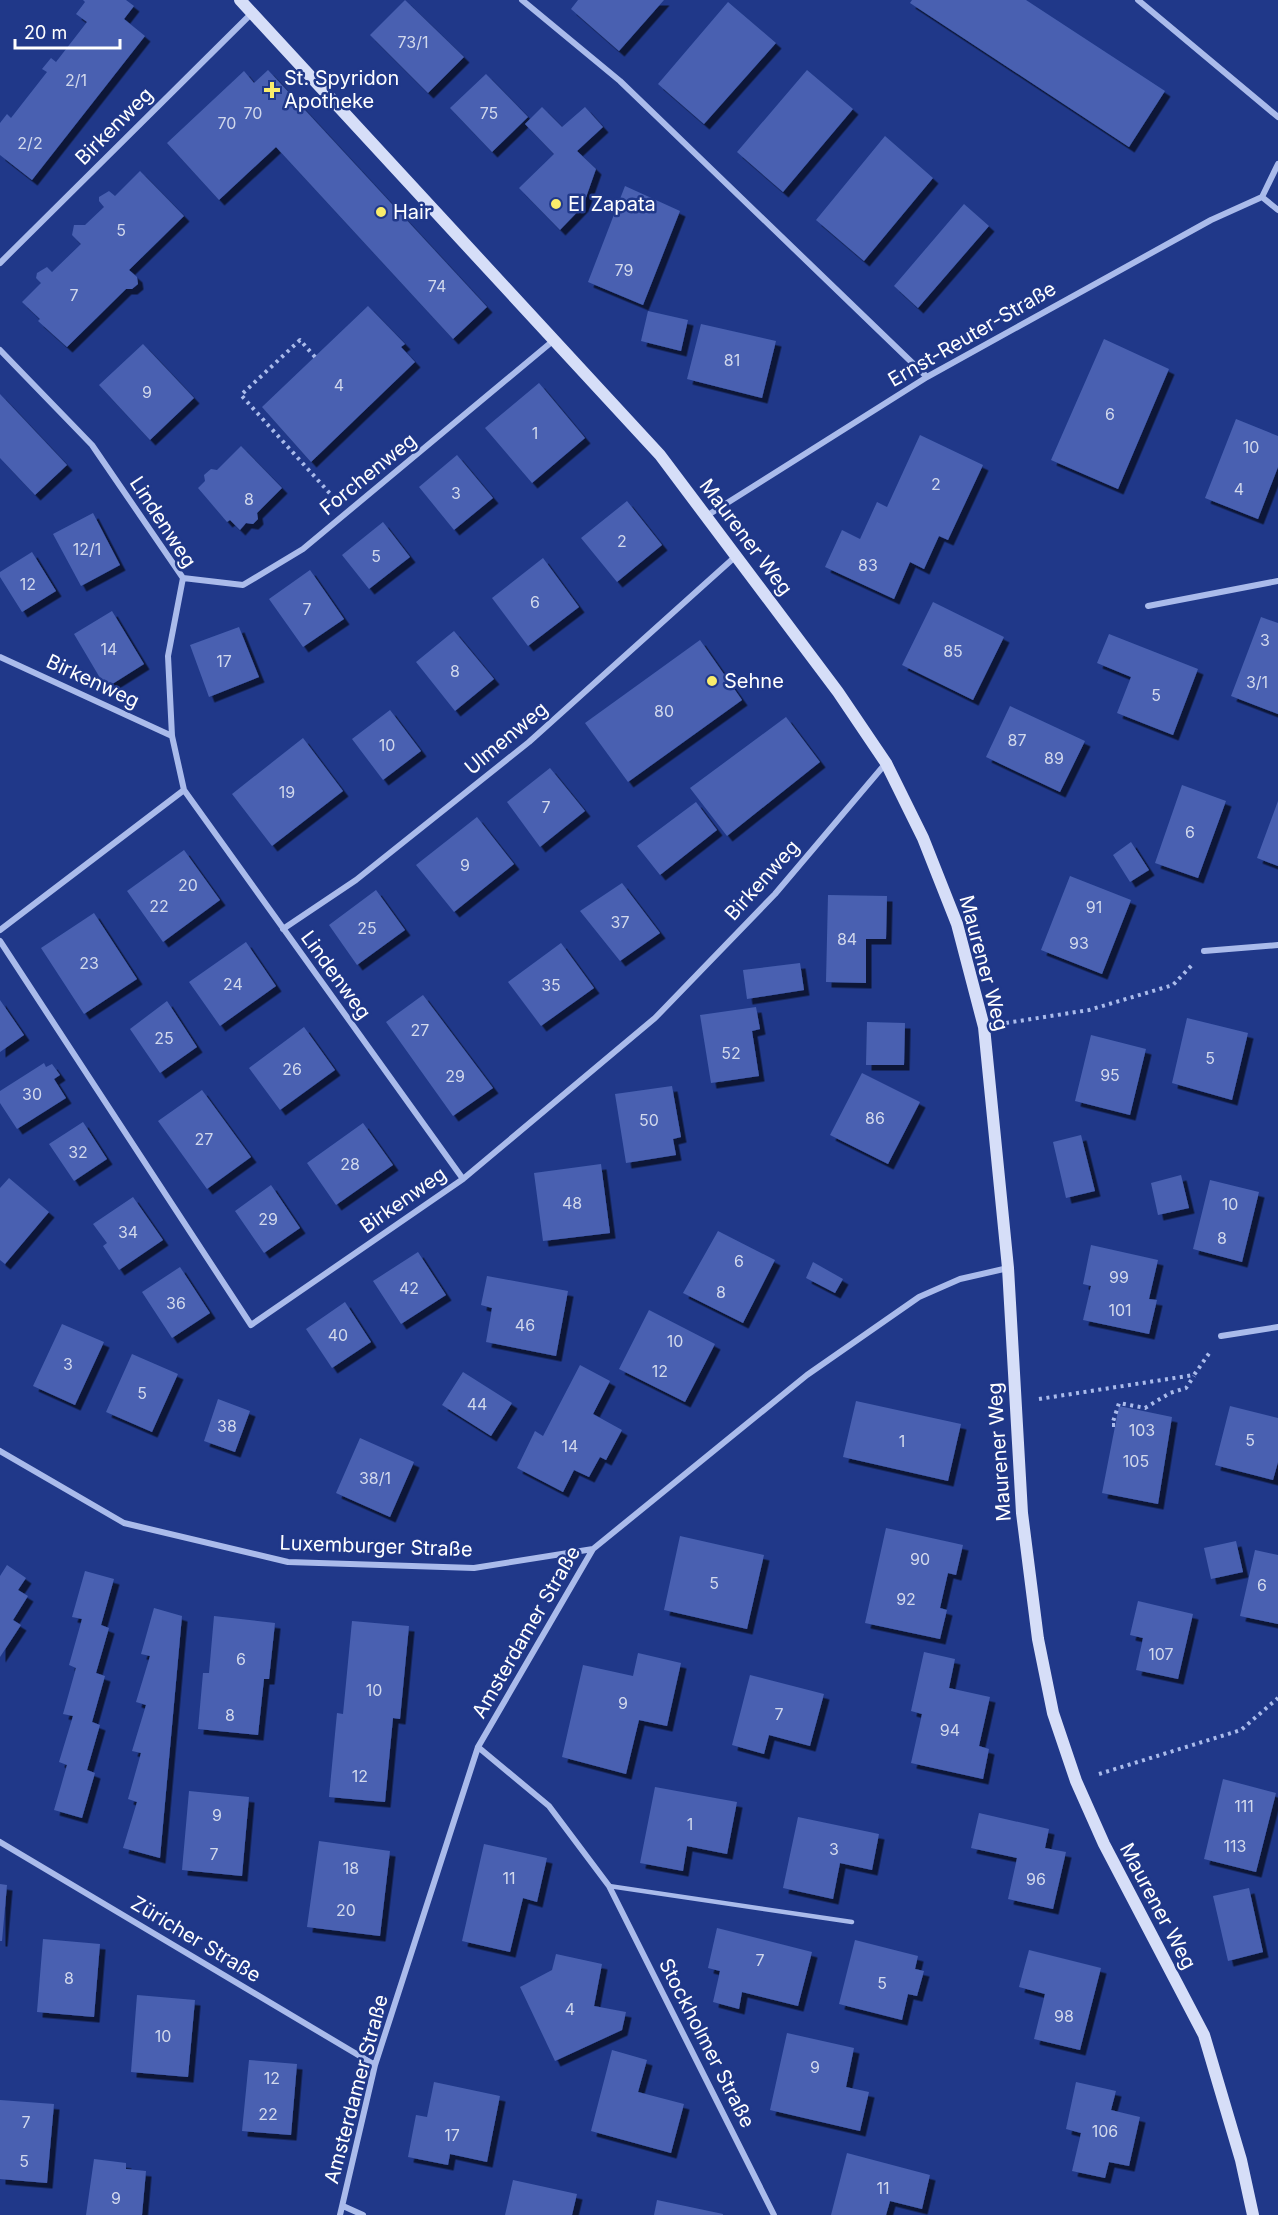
<svg xmlns="http://www.w3.org/2000/svg" width="1278" height="2215" font-family="Inter,sans-serif">
	<defs>
		<filter id="shadow"><feDropShadow dx="5.5" dy="5.5" stdDeviation="0" flood-color="#0009"/></filter>
	</defs>
	<rect width="100%" height="100%" fill="#203889"/>
	<path fill="#4861b1" filter="url(#shadow)" d="M 83,0 L 126,0 L 134,6 L 124,19 L 145,36 L 32,180 L 0,155 L 0,123 L 7,114 L 11,118 L 47,72 L 42,69 L 51,58 L 56,62 L 87,22 L 76,14 L 85,2 Z
		M 405,0 L 464,57 L 428,93 L 370,35 Z
		M 578,0 L 664,0 L 619,51 L 571,9 Z
		M 912,0 L 1026,0 L 1165,91 L 1129,147 L 910,3 Z
		M 728,2 L 776,43 L 704,124 L 658,84 Z
		M 268,70 L 487,307 L 453,339 L 276,147 L 219,200 L 167,143 L 244,71 L 254,83 Z
		M 807,70 L 853,109 L 783,192 L 737,152 Z
		M 486,74 L 528,117 L 492,152 L 450,108 Z
		M 542,107 L 562,127 L 585,107 L 603,127 L 577,151 L 596,169 L 583,206 L 560,230 L 519,188 L 554,154 L 525,124 Z
		M 885,136 L 933,178 L 864,261 L 816,220 Z
		M 140,171 L 184,216 L 129,270 L 137,277 L 138,284 L 132,289 L 126,289 L 67,347 L 38,321 L 40,319 L 22,302 L 41,283 L 36,278 L 37,273 L 47,267 L 52,272 L 81,244 L 72,235 L 74,225 L 85,225 L 104,207 L 99,201 L 99,197 L 109,191 L 115,196 Z
		M 625,186 L 680,211 L 643,305 L 588,282 Z
		M 964,204 L 989,226 L 918,308 L 894,286 Z
		M 368,306 L 405,344 L 401,347 L 415,362 L 311,462 L 262,407 Z
		M 648,311 L 688,320 L 681,351 L 641,341 Z
		M 701,324 L 776,341 L 762,398 L 687,379 Z
		M 1104,339 L 1169,369 L 1118,489 L 1051,460 Z
		M 143,344 L 194,398 L 150,440 L 99,385 Z
		M 539,383 L 585,438 L 532,483 L 485,428 Z
		M 0,394 L 67,465 L 35,495 L 0,458 Z
		M 1236,419 L 1278,436 L 1278,467 L 1258,519 L 1205,498 Z
		M 920,435 L 983,465 L 948,540 L 939,536 L 924,569 L 910,562 L 894,599 L 825,567 L 842,530 L 860,539 L 877,502 L 887,507 Z
		M 241,446 L 282,488 L 257,513 L 258,519 L 253,524 L 246,523 L 240,530 L 230,520 L 227,522 L 198,488 L 205,481 L 204,475 L 211,469 L 217,470 Z
		M 457,455 L 493,498 L 454,530 L 419,487 Z
		M 627,501 L 662,545 L 617,582 L 581,538 Z
		M 93,513 L 120,565 L 81,586 L 53,534 Z
		M 383,522 L 410,557 L 369,589 L 342,555 Z
		M 32,552 L 56,591 L 22,612 L 0,577 L 0,572 Z
		M 543,558 L 579,607 L 528,646 L 492,598 Z
		M 310,570 L 344,619 L 303,647 L 269,599 Z
		M 933,602 L 1004,637 L 973,700 L 902,665 Z
		M 112,611 L 144,664 L 106,688 L 74,634 Z
		M 1261,617 L 1278,623 L 1278,714 L 1231,696 Z
		M 239,627 L 259,677 L 209,697 L 190,645 Z
		M 454,631 L 494,679 L 455,711 L 416,662 Z
		M 1109,634 L 1198,669 L 1173,735 L 1117,713 L 1131,677 L 1097,663 Z
		M 700,640 L 742,700 L 628,782 L 585,723 Z
		M 1010,706 L 1085,741 L 1060,792 L 986,757 Z
		M 390,710 L 421,751 L 383,780 L 352,739 Z
		M 786,717 L 820,762 L 727,836 L 690,788 Z
		M 303,738 L 343,791 L 272,846 L 232,794 Z
		M 550,768 L 585,811 L 540,847 L 507,802 Z
		M 1182,785 L 1226,801 L 1198,878 L 1155,863 Z
		M 1278,801 L 1278,866 L 1257,858 Z
		M 696,802 L 717,830 L 660,875 L 637,846 Z
		M 477,817 L 514,864 L 454,912 L 416,865 Z
		M 1131,842 L 1149,870 L 1130,882 L 1113,855 Z
		M 184,850 L 220,900 L 163,942 L 127,891 Z
		M 1070,876 L 1131,900 L 1102,974 L 1041,950 Z
		M 622,883 L 660,933 L 620,961 L 580,911 Z
		M 376,890 L 405,930 L 357,965 L 329,925 Z
		M 828,895 L 887,896 L 886,939 L 866,939 L 866,983 L 826,982 Z
		M 94,913 L 137,979 L 84,1014 L 41,948 Z
		M 246,942 L 276,986 L 220,1026 L 189,982 Z
		M 561,943 L 594,988 L 541,1026 L 508,982 Z
		M 800,963 L 804,990 L 747,999 L 743,970 Z
		M 423,995 L 493,1088 L 453,1116 L 386,1022 Z
		M 0,1000 L 24,1035 L 0,1052 Z
		M 167,1001 L 197,1047 L 160,1073 L 130,1029 Z
		M 756,1007 L 760,1029 L 752,1031 L 759,1076 L 711,1083 L 700,1015 Z
		M 1187,1018 L 1248,1033 L 1232,1100 L 1172,1083 Z
		M 867,1022 L 905,1023 L 904,1065 L 866,1065 Z
		M 304,1027 L 335,1070 L 280,1110 L 249,1068 Z
		M 1091,1035 L 1146,1049 L 1130,1115 L 1075,1101 Z
		M 44,1063 L 46,1067 L 52,1064 L 60,1075 L 54,1079 L 66,1098 L 17,1129 L 0,1103 L 0,1091 Z
		M 862,1073 L 920,1102 L 888,1164 L 830,1135 Z
		M 672,1086 L 681,1137 L 673,1139 L 676,1155 L 626,1163 L 615,1094 Z
		M 202,1090 L 251,1157 L 207,1189 L 158,1121 Z
		M 83,1122 L 107,1159 L 74,1181 L 49,1144 Z
		M 363,1123 L 393,1165 L 336,1205 L 307,1163 Z
		M 1081,1135 L 1095,1191 L 1066,1198 L 1053,1142 Z
		M 601,1164 L 610,1233 L 543,1241 L 534,1173 Z
		M 1181,1175 L 1189,1208 L 1158,1215 L 1151,1183 Z
		M 9,1178 L 49,1212 L 5,1264 L 0,1260 L 0,1188 Z
		M 1210,1180 L 1259,1192 L 1242,1262 L 1193,1249 Z
		M 271,1185 L 300,1228 L 264,1253 L 235,1211 Z
		M 133,1197 L 163,1240 L 119,1270 L 103,1246 L 107,1243 L 93,1224 Z
		M 718,1231 L 775,1260 L 743,1323 L 683,1293 Z
		M 1091,1245 L 1158,1260 L 1149,1299 L 1157,1300 L 1149,1334 L 1083,1320 L 1091,1286 L 1083,1284 Z
		M 418,1252 L 446,1295 L 401,1324 L 373,1281 Z
		M 813,1262 L 843,1279 L 835,1293 L 806,1278 Z
		M 180,1267 L 210,1313 L 172,1338 L 142,1292 Z
		M 487,1276 L 568,1291 L 556,1356 L 486,1342 L 492,1308 L 481,1305 Z
		M 345,1302 L 371,1342 L 332,1368 L 306,1329 Z
		M 649,1310 L 715,1344 L 685,1402 L 619,1369 Z
		M 62,1324 L 104,1342 L 75,1405 L 33,1386 Z
		M 132,1354 L 178,1374 L 152,1432 L 106,1412 Z
		M 580,1365 L 610,1381 L 593,1414 L 622,1430 L 606,1460 L 600,1457 L 589,1477 L 574,1470 L 563,1492 L 517,1468 L 535,1431 L 543,1436 Z
		M 463,1372 L 512,1403 L 491,1436 L 442,1405 Z
		M 218,1399 L 250,1411 L 235,1452 L 204,1441 Z
		M 856,1401 L 961,1424 L 948,1481 L 843,1457 Z
		M 1119,1406 L 1172,1417 L 1158,1504 L 1102,1493 Z
		M 1230,1406 L 1278,1418 L 1278,1462 L 1273,1480 L 1215,1465 Z
		M 360,1438 L 414,1462 L 390,1517 L 336,1493 Z
		M 886,1528 L 963,1545 L 956,1575 L 948,1573 L 940,1608 L 947,1610 L 940,1639 L 865,1623 Z
		M 680,1536 L 764,1555 L 747,1629 L 664,1610 Z
		M 1236,1541 L 1243,1572 L 1211,1579 L 1204,1548 Z
		M 1255,1550 L 1278,1555 L 1278,1624 L 1240,1616 Z
		M 7,1565 L 26,1578 L 18,1590 L 28,1596 L 13,1620 L 21,1625 L 0,1657 L 0,1576 Z
		M 85,1571 L 114,1579 L 101,1625 L 109,1628 L 96,1673 L 105,1676 L 92,1722 L 100,1725 L 87,1770 L 95,1773 L 82,1818 L 54,1810 L 67,1765 L 59,1762 L 73,1716 L 63,1714 L 76,1668 L 69,1665 L 82,1619 L 72,1617 Z
		M 1138,1601 L 1193,1614 L 1178,1679 L 1136,1670 L 1143,1638 L 1130,1635 Z
		M 154,1608 L 182,1616 L 160,1858 L 123,1848 L 137,1802 L 128,1799 L 141,1753 L 132,1751 L 146,1705 L 136,1702 L 150,1656 L 141,1654 Z
		M 214,1616 L 275,1623 L 269,1679 L 264,1679 L 258,1735 L 198,1729 L 203,1673 L 209,1673 Z
		M 352,1621 L 409,1626 L 400,1719 L 393,1718 L 385,1802 L 329,1797 L 337,1713 L 343,1714 Z
		M 924,1652 L 955,1659 L 949,1688 L 990,1697 L 979,1746 L 989,1749 L 983,1779 L 911,1763 L 922,1714 L 911,1711 Z
		M 638,1653 L 681,1663 L 667,1726 L 639,1720 L 626,1774 L 562,1757 L 583,1665 L 633,1676 Z
		M 750,1675 L 824,1694 L 810,1746 L 769,1735 L 764,1754 L 732,1745 Z
		M 1223,1779 L 1276,1793 L 1256,1872 L 1204,1859 Z
		M 655,1787 L 737,1802 L 727,1854 L 687,1846 L 683,1871 L 640,1863 Z
		M 189,1791 L 249,1797 L 242,1876 L 182,1870 Z
		M 979,1813 L 1049,1829 L 1045,1848 L 1066,1852 L 1053,1909 L 1008,1899 L 1017,1858 L 971,1848 Z
		M 798,1817 L 879,1834 L 872,1870 L 840,1863 L 833,1899 L 783,1888 Z
		M 319,1841 L 390,1851 L 380,1936 L 307,1927 Z
		M 484,1844 L 547,1858 L 537,1902 L 523,1898 L 510,1952 L 462,1941 Z
		M 0,1884 L 7,1885 L 2,1941 L 0,1941 Z
		M 1249,1888 L 1263,1952 L 1228,1961 L 1213,1896 Z
		M 717,1928 L 812,1952 L 798,2006 L 742,1992 L 739,2009 L 713,2002 L 720,1971 L 708,1968 Z
		M 43,1939 L 100,1944 L 94,2017 L 37,2012 Z
		M 855,1940 L 918,1956 L 915,1969 L 924,1971 L 917,1996 L 908,1994 L 902,2020 L 839,2004 Z
		M 1029,1950 L 1101,1968 L 1080,2050 L 1034,2039 L 1045,1994 L 1019,1987 Z
		M 556,1954 L 602,1964 L 594,2006 L 626,2012 L 622,2030 L 555,2061 L 520,1987 L 552,1970 Z
		M 137,1995 L 195,2000 L 188,2077 L 131,2072 Z
		M 787,2033 L 854,2048 L 846,2087 L 869,2092 L 860,2131 L 770,2110 Z
		M 612,2050 L 647,2060 L 638,2092 L 684,2104 L 671,2153 L 591,2131 Z
		M 249,2060 L 297,2064 L 291,2135 L 242,2131 Z
		M 434,2082 L 500,2096 L 487,2162 L 450,2154 L 448,2165 L 408,2157 L 416,2115 L 427,2117 Z
		M 1076,2082 L 1116,2091 L 1111,2110 L 1140,2117 L 1129,2166 L 1109,2162 L 1105,2178 L 1072,2171 L 1081,2133 L 1066,2129 Z
		M 0,2100 L 54,2104 L 47,2183 L 0,2179 Z
		M 847,2153 L 930,2175 L 922,2209 L 890,2201 L 886,2215 L 831,2215 Z
		M 94,2159 L 126,2163 L 126,2169 L 146,2171 L 142,2215 L 86,2215 Z
		M 513,2180 L 577,2194 L 572,2215 L 505,2215 Z
		M 657,2200 L 723,2214 L 723,2215 L 654,2215 Z"/>
	<g fill="none" stroke-linecap="round" stroke-linejoin="round">
		<path stroke="#aabbeb" stroke-width="4" stroke-dasharray="3 4.5" stroke-linecap="butt" d="M 315,357 L 300,340 L 241,395 L 334,498
			M 1006,1023 L 1089,1010 L 1173,985 L 1192,965
			M 1039,1399 L 1194,1375 L 1210,1352
			M 1115,1425 L 1112,1425 L 1119,1403 L 1145,1408 L 1170,1393 L 1186,1388 L 1194,1376
			M 1099,1774 L 1241,1730 L 1278,1698"/>
		<path stroke="#aabbeb" stroke-width="4.5" d="M 609,1886 L 852,1922"/>
		<path stroke="#aabbeb" stroke-width="6" d="M 522,0 L 620,81 L 927,377
			M 1138,0 L 1278,117
			M 1262,197 L 1278,210
			M 0,263 L 252,13
			M 0,350 L 92,445 L 183,578 L 168,656 L 172,736 L 184,790 L 463,1179
			M 708,515 L 927,377 L 1211,220 L 1262,197 L 1278,164
			M 183,578 L 243,585 L 303,549 L 554,340
			M 1148,606 L 1278,581
			M 0,657 L 172,736
			M 283,929 L 356,880 L 529,742 L 736,556
			M 0,930 L 184,790
			M 0,941 L 251,1325 L 463,1179 L 655,1018 L 775,894 L 886,763
			M 1204,951 L 1278,945
			M 1221,1336 L 1278,1327
			M 0,1451 L 124,1523 L 288,1562 L 474,1568 L 593,1549
			M 478,1747 L 549,1806 L 609,1886 L 774,2215
			M 0,1842 L 375,2065
			M 343,2206 L 363,2215
			M 340,2215 L 375,2065 L 478,1747 L 593,1549 L 807,1375 L 919,1297 L 960,1279 L 1008,1268"/>
		<path stroke="#d6def8" stroke-width="12" d="M 240,0 L 660,455 L 838,692 L 886,763 L 923,838 L 957,924 L 984,1027 L 1008,1268 L 1022,1513 L 1038,1639 L 1053,1713 L 1076,1781 L 1104,1844 L 1204,2035 L 1241,2160 L 1253,2215"/>
	</g>
	<g fill="#f9ec6b" stroke="#203889" stroke-width="2">
		<path d="M269 81h6v6h6v6h-6v6h-6v-6h-6v-6h6z"/>
		<circle cx="556" cy="204" r="6"/>
		<circle cx="381" cy="212" r="6"/>
		<circle cx="712" cy="681" r="6"/>
	</g>
	<g text-anchor="middle" stroke-width="5" stroke-linejoin="round" paint-order="stroke">
		<g font-size="16" fill="#d1d8ec">
			<text x="413" y="48">73/1</text>
			<text x="76" y="86">2/1</text>
			<text x="253" y="119">70</text>
			<text x="489" y="119">75</text>
			<text x="227" y="129">70</text>
			<text x="30" y="149">2/2</text>
			<text x="121" y="236">5</text>
			<text x="624" y="276">79</text>
			<text x="437" y="292">74</text>
			<text x="74" y="301">7</text>
			<text x="732" y="366">81</text>
			<text x="339" y="391">4</text>
			<text x="147" y="398">9</text>
			<text x="1110" y="420">6</text>
			<text x="535" y="439">1</text>
			<text x="1251" y="453">10</text>
			<text x="936" y="490">2</text>
			<text x="1239" y="495">4</text>
			<text x="456" y="499">3</text>
			<text x="249" y="505">8</text>
			<text x="622" y="547">2</text>
			<text x="87" y="555">12/1</text>
			<text x="376" y="562">5</text>
			<text x="868" y="571">83</text>
			<text x="28" y="590">12</text>
			<text x="535" y="608">6</text>
			<text x="307" y="615">7</text>
			<text x="1265" y="646">3</text>
			<text x="109" y="655">14</text>
			<text x="953" y="657">85</text>
			<text x="224" y="667">17</text>
			<text x="455" y="677">8</text>
			<text x="1257" y="688">3/1</text>
			<text x="1156" y="701">5</text>
			<text x="664" y="717">80</text>
			<text x="1017" y="746">87</text>
			<text x="387" y="751">10</text>
			<text x="1054" y="764">89</text>
			<text x="287" y="798">19</text>
			<text x="546" y="813">7</text>
			<text x="1190" y="838">6</text>
			<text x="465" y="871">9</text>
			<text x="188" y="891">20</text>
			<text x="159" y="912">22</text>
			<text x="1094" y="913">91</text>
			<text x="620" y="928">37</text>
			<text x="367" y="934">25</text>
			<text x="847" y="945">84</text>
			<text x="1079" y="949">93</text>
			<text x="89" y="969">23</text>
			<text x="233" y="990">24</text>
			<text x="551" y="991">35</text>
			<text x="420" y="1036">27</text>
			<text x="164" y="1044">25</text>
			<text x="731" y="1059">52</text>
			<text x="1210" y="1064">5</text>
			<text x="292" y="1075">26</text>
			<text x="1110" y="1081">95</text>
			<text x="455" y="1082">29</text>
			<text x="32" y="1100">30</text>
			<text x="875" y="1124">86</text>
			<text x="649" y="1126">50</text>
			<text x="204" y="1145">27</text>
			<text x="78" y="1158">32</text>
			<text x="350" y="1170">28</text>
			<text x="572" y="1209">48</text>
			<text x="1230" y="1210">10</text>
			<text x="268" y="1225">29</text>
			<text x="128" y="1238">34</text>
			<text x="1222" y="1244">8</text>
			<text x="739" y="1267">6</text>
			<text x="1119" y="1283">99</text>
			<text x="409" y="1294">42</text>
			<text x="721" y="1298">8</text>
			<text x="176" y="1309">36</text>
			<text x="1120" y="1316">101</text>
			<text x="525" y="1331">46</text>
			<text x="338" y="1341">40</text>
			<text x="675" y="1347">10</text>
			<text x="68" y="1370">3</text>
			<text x="660" y="1377">12</text>
			<text x="142" y="1399">5</text>
			<text x="477" y="1410">44</text>
			<text x="227" y="1432">38</text>
			<text x="1142" y="1436">103</text>
			<text x="1250" y="1446">5</text>
			<text x="902" y="1447">1</text>
			<text x="570" y="1452">14</text>
			<text x="1136" y="1467">105</text>
			<text x="375" y="1484">38/1</text>
			<text x="920" y="1565">90</text>
			<text x="714" y="1589">5</text>
			<text x="1262" y="1591">6</text>
			<text x="906" y="1605">92</text>
			<text x="1161" y="1660">107</text>
			<text x="241" y="1665">6</text>
			<text x="374" y="1696">10</text>
			<text x="623" y="1709">9</text>
			<text x="779" y="1720">7</text>
			<text x="230" y="1721">8</text>
			<text x="950" y="1736">94</text>
			<text x="360" y="1782">12</text>
			<text x="1244" y="1812">111</text>
			<text x="217" y="1821">9</text>
			<text x="690" y="1830">1</text>
			<text x="1235" y="1852">113</text>
			<text x="834" y="1855">3</text>
			<text x="214" y="1860">7</text>
			<text x="351" y="1874">18</text>
			<text x="509" y="1884">11</text>
			<text x="1036" y="1885">96</text>
			<text x="346" y="1916">20</text>
			<text x="760" y="1966">7</text>
			<text x="69" y="1984">8</text>
			<text x="882" y="1989">5</text>
			<text x="570" y="2015">4</text>
			<text x="1064" y="2022">98</text>
			<text x="163" y="2042">10</text>
			<text x="815" y="2073">9</text>
			<text x="272" y="2084">12</text>
			<text x="268" y="2120">22</text>
			<text x="26" y="2128">7</text>
			<text x="1105" y="2137">106</text>
			<text x="452" y="2141">17</text>
			<text x="24" y="2167">5</text>
			<text x="883" y="2194">11</text>
			<text x="116" y="2204">9</text>
		</g>
		<g font-size="20" fill="#fff" stroke="#203889" text-anchor="start">
			<text x="284" y="85">St. Spyridon<tspan x="284" dy="23">Apotheke</tspan></text>
			<text x="568" y="211">El Zapata</text>
			<text x="393" y="219">Hair</text>
			<text x="724" y="688">Sehne</text>
		</g>
		<g font-size="20" fill="#fff" stroke="#203889">
			<text transform="translate(114 126) rotate(-45)" y="7">Birkenweg</text>
			<text transform="translate(972 334) rotate(-30)" y="7">Ernst-Reuter-Straße</text>
			<text transform="translate(368 474) rotate(-39)" y="7">Forchenweg</text>
			<text transform="translate(163 522) rotate(57)" y="7">Lindenweg</text>
			<text transform="translate(746 537) rotate(53)" y="7">Maurener Weg</text>
			<text transform="translate(93 681) rotate(25)" y="7">Birkenweg</text>
			<text transform="translate(506 738) rotate(-40)" y="7">Ulmenweg</text>
			<text transform="translate(762 880) rotate(-48)" y="7">Birkenweg</text>
			<text transform="translate(984 963) rotate(75)" y="7">Maurener Weg</text>
			<text transform="translate(336 975) rotate(54)" y="7">Lindenweg</text>
			<text transform="translate(403 1200) rotate(-35)" y="7">Birkenweg</text>
			<text transform="translate(999 1452) rotate(-94)" y="7">Maurener Weg</text>
			<text transform="translate(376 1546) rotate(2)" y="7">Luxemburger Straße</text>
			<text transform="translate(526 1632) rotate(-60)" y="7">Amsterdamer Straße</text>
			<text transform="translate(1158 1906) rotate(62)" y="7">Maurener Weg</text>
			<text transform="translate(196 1939) rotate(31)" y="7">Züricher Straße</text>
			<text transform="translate(707 2043) rotate(63)" y="7">Stockholmer Straße</text>
			<text transform="translate(356 2089) rotate(-75)" y="7">Amsterdamer Straße</text>
		</g>
	</g>
	<path d="M15 39v9h105v-9" fill="none" stroke="#ffffff" stroke-width="3"/>
	<text x="24" y="39" font-size="18" fill="#ffffff" stroke="#203889" stroke-width="4.5" paint-order="stroke">20 m</text>
</svg>
